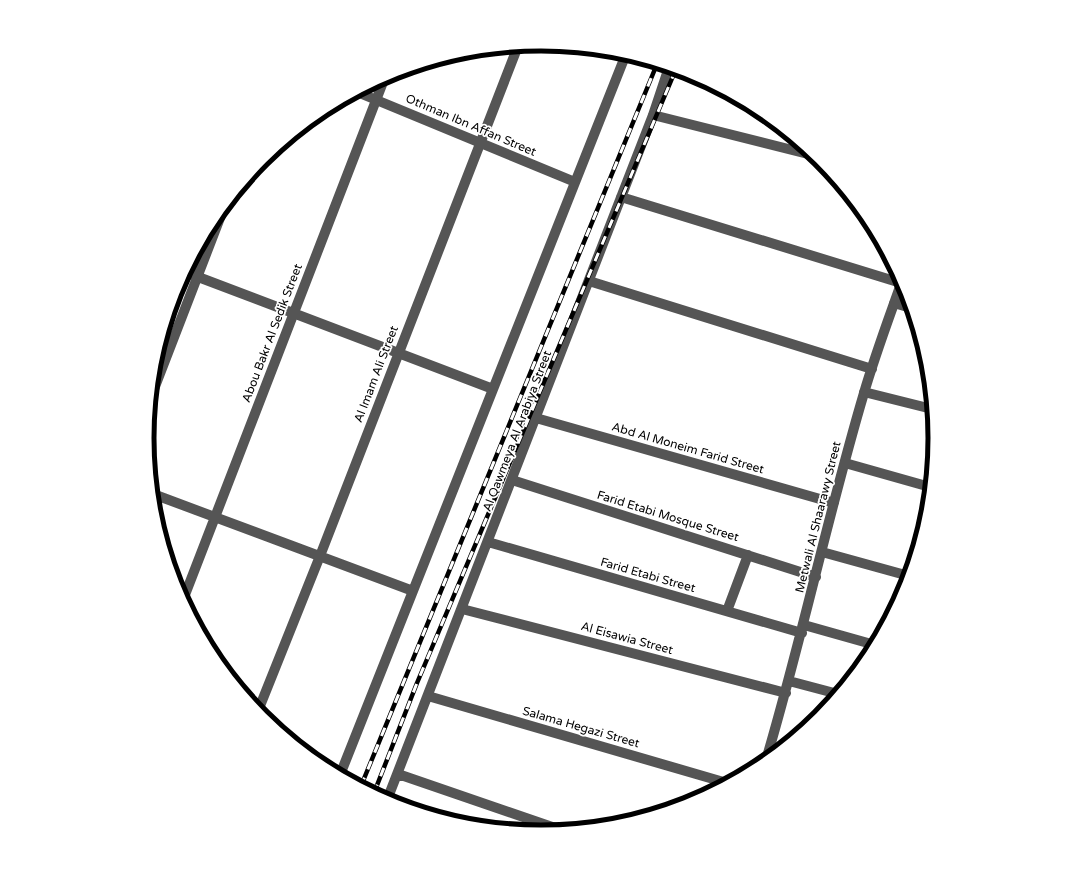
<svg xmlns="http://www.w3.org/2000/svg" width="1082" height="876" font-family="'Varela Round',sans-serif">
	<rect width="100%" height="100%" fill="#fff"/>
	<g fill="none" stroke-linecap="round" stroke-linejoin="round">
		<path stroke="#555" stroke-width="10" d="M 357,92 L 575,182
			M 653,115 L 816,156
			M 621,197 L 901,283
			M 185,272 L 493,389
			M 589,281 L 872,369
			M 894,303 L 911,308
			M 864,392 L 932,409
			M 151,397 L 225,205
			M 536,418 L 834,503
			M 845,463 L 930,487
			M 512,480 L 816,577
			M 153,494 L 413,591
			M 488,542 L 802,633
			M 822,552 L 909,576
			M 183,600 L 385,77
			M 462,609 L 786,693
			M 727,611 L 748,555
			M 804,625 L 875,645
			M 789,681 L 838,694
			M 428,696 L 727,783
			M 258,711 L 320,556 L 518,46
			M 766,760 C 802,639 828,514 864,393 C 875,355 889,318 902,281
			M 398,774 L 561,830
			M 340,775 L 626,54
			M 387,800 L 653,115 L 669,67"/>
		<defs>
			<path id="rail" d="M 361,786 L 657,64
				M 374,793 L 417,683 L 676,69"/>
		</defs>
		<use href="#rail" stroke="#000" stroke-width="4.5"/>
		<use href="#rail" stroke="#fff" stroke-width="3" stroke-dasharray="9" stroke-linecap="butt"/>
	</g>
	<g text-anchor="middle" stroke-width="3.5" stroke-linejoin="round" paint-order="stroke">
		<g font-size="12" fill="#000" stroke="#fff">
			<text transform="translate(471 125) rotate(23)" y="4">Othman Ibn Affan Street</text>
			<text transform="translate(272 333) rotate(-69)" y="4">Abou Bakr Al Sedik Street</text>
			<text transform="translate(376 374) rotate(-69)" y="4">Al Imam Ali Street</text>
			<text transform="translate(517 431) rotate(-69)" y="4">Al Qawmeya Al Arabiya Street</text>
			<text transform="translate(688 448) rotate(16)" y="4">Abd Al Moneim Farid Street</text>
			<text transform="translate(668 516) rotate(17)" y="4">Farid Etabi Mosque Street</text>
			<text transform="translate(818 517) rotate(-76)" y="4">Metwali Al Shaarawy Street</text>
			<text transform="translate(648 575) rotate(16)" y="4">Farid Etabi Street</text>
			<text transform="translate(627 638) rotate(15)" y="4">Al Eisawia Street</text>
			<text transform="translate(581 727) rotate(16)" y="4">Salama Hegazi Street</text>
		</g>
	</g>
	<path d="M0 0H1082V876H0ZM154 438a387 387 0 1 1 774 0a387 387 0 1 1-774 0Z" fill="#fff" fill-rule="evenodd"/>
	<path fill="none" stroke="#000" stroke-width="5" d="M154 438a387 387 0 1 1 774 0a387 387 0 1 1-774 0Z"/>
</svg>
